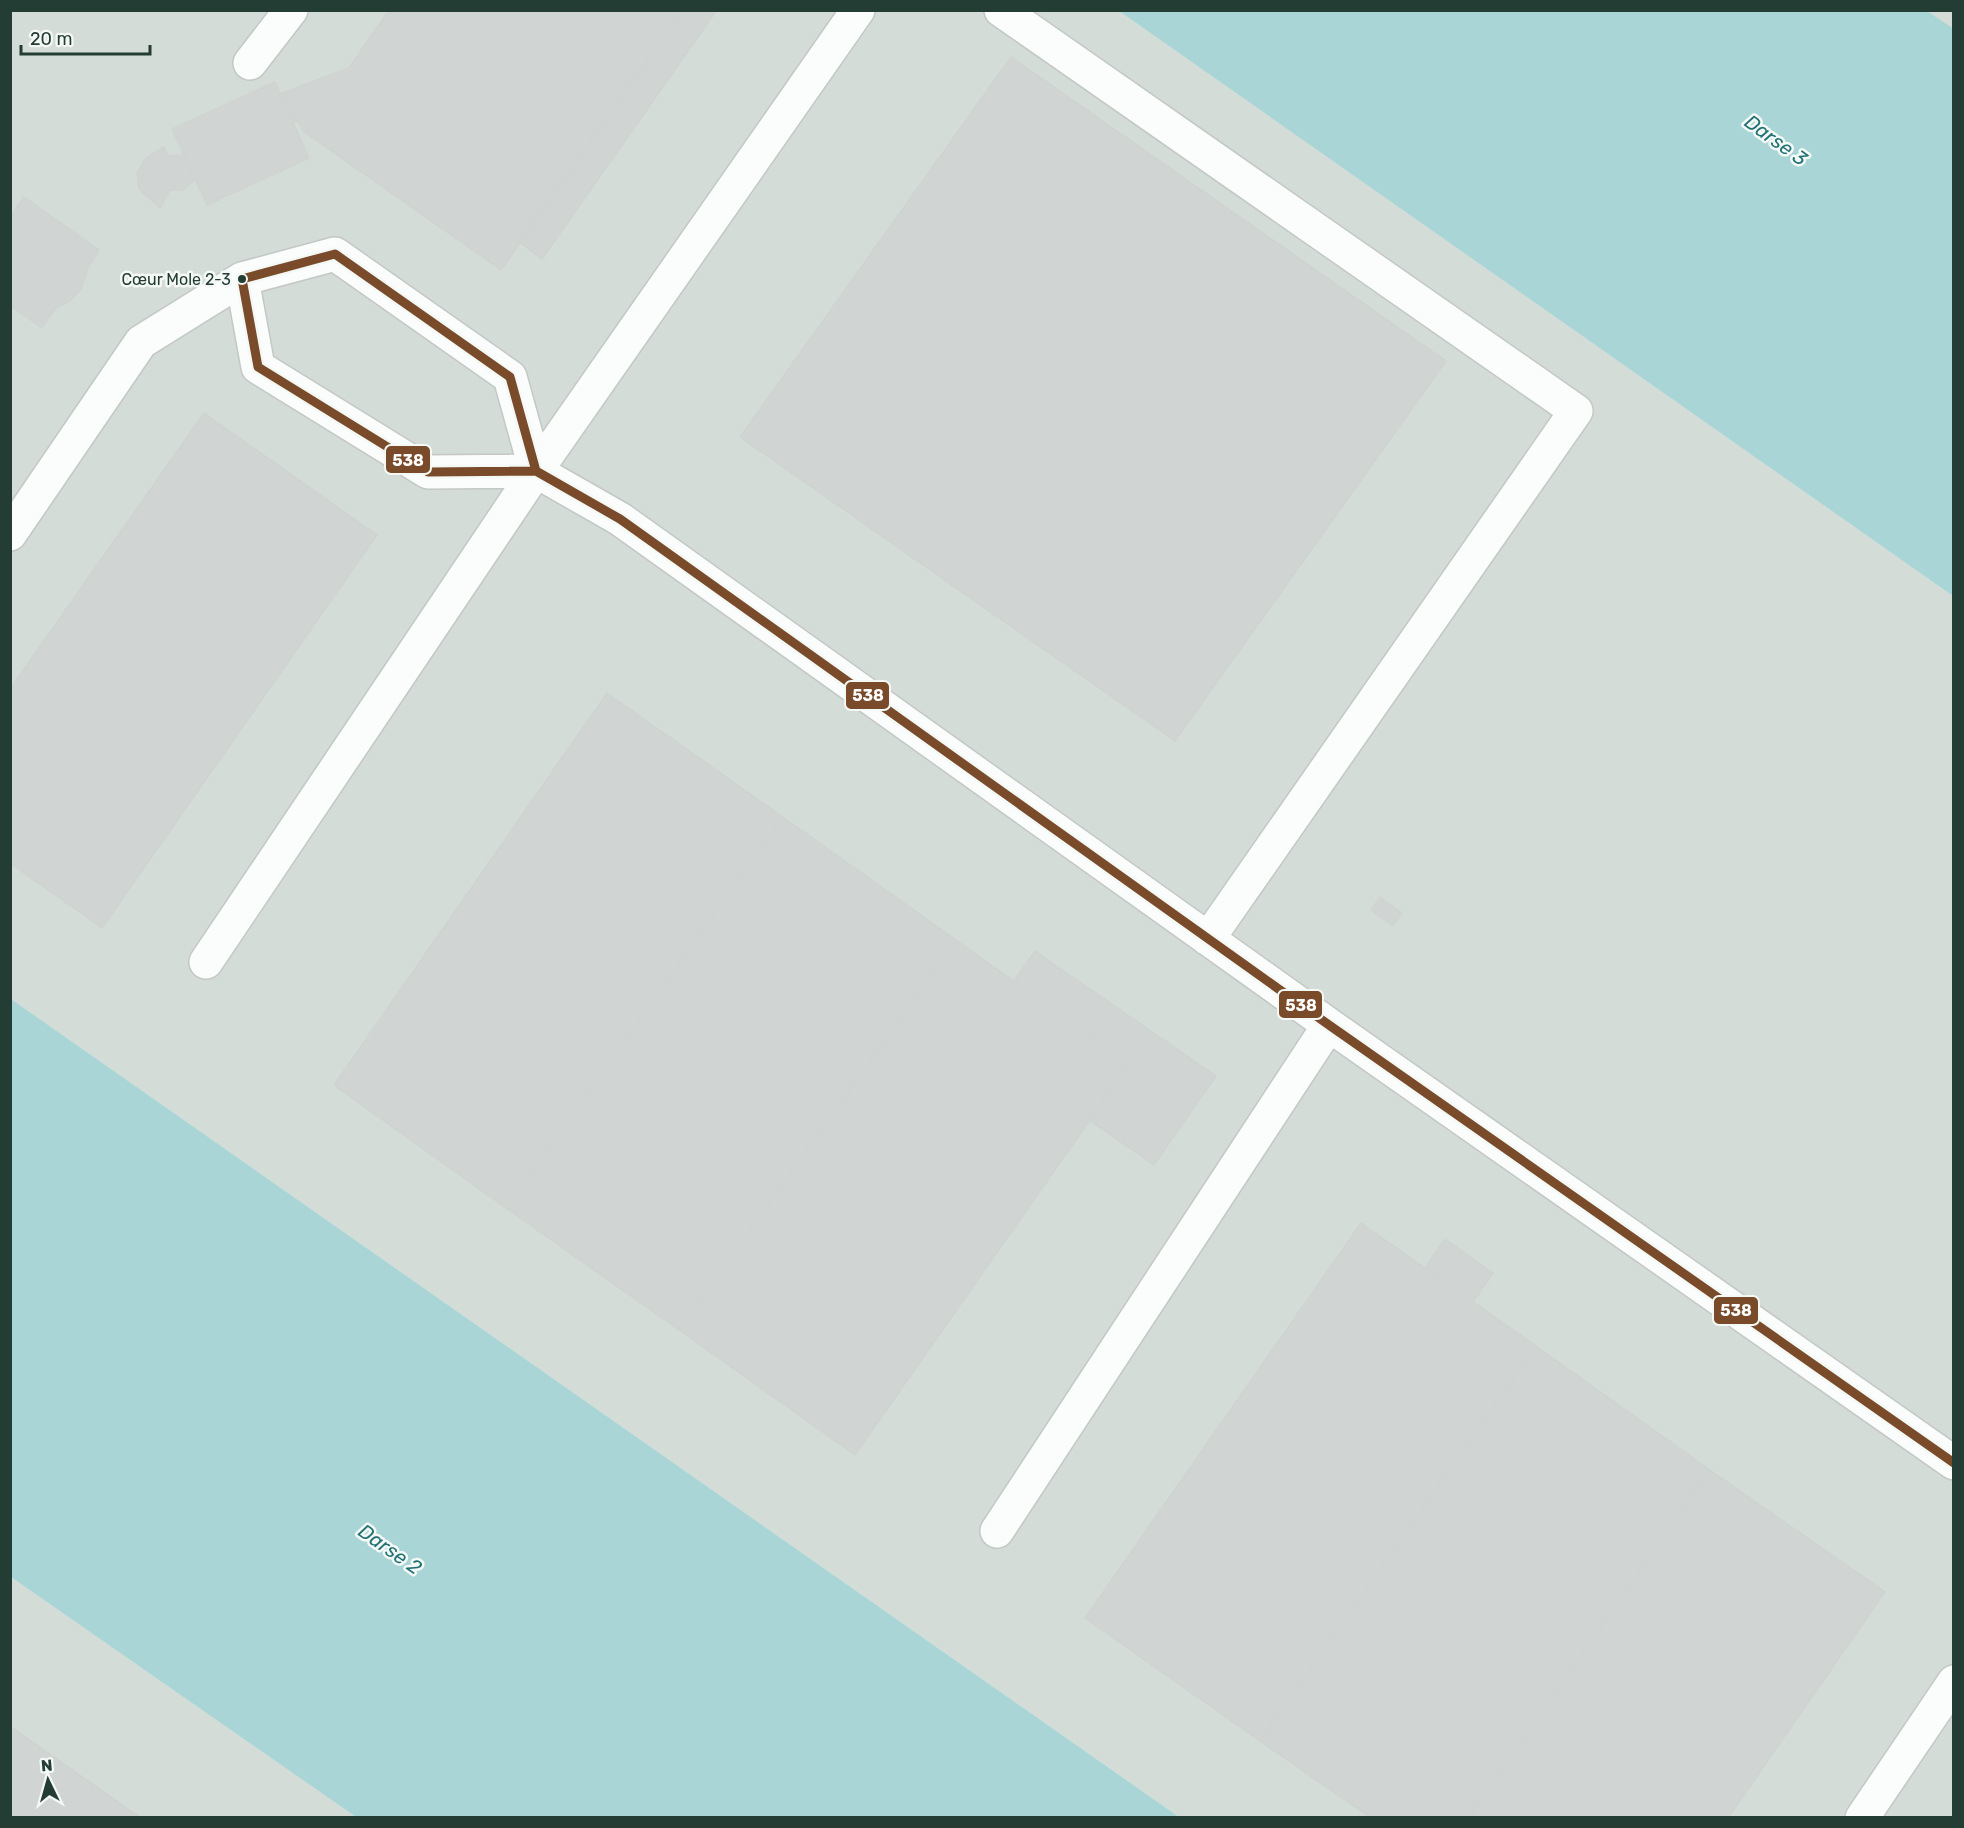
<svg xmlns="http://www.w3.org/2000/svg" width="1964" height="1828" font-family="Rubik,sans-serif">
	<rect width="100%" height="100%" fill="#e6ebe8"/>
	<path fill="#d4dcd7" d="M 11,11 L 1119,11 L 1953,596 L 1953,1817 L 1179,1817 L 11,999 Z
		M 1927,11 L 1953,11 L 1953,29 Z
		M 11,1577 L 356,1817 L 11,1817 Z"/>
	<path fill="#a9d5d6" d="M 1927,11 L 1954,29 L 1953,596 L 1119,11 Z
		M 10,999 L 11,999 L 1179,1817 L 356,1817 L 11,1577 Z"/>
	<path fill="#d0d4d2" stroke="#cfd4d1" stroke-width="1.5" d="M 389,10 L 683,10 L 501,270 L 303,131 L 298,121 L 293,123 L 280,94 L 349,68 Z
		M 683,10 L 717,10 L 542,259 L 519,242 Z
		M 1011,57 L 1446,361 L 1175,741 L 740,437 Z
		M 275,82 L 309,158 L 207,205 L 172,129 Z
		M 164,147 L 168,156 L 183,155 L 195,179 L 183,190 L 170,190 L 160,208 L 139,189 L 137,173 L 146,158 Z
		M 24,197 L 99,250 L 88,268 L 81,289 L 70,301 L 55,309 L 42,328 L 10,305 L 10,217 Z
		M 204,413 L 377,535 L 102,928 L 10,863 L 10,689 Z
		M 607,693 L 783,817 L 506,1208 L 334,1085 Z
		M 783,817 L 956,940 L 679,1330 L 506,1208 Z
		M 1380,897 L 1402,913 L 1393,926 L 1371,910 Z
		M 956,940 L 1130,1063 L 855,1455 L 679,1330 Z
		M 1035,951 L 1216,1076 L 1154,1165 L 1089,1120 L 1130,1063 L 1014,981 Z
		M 1361,1223 L 1536,1346 L 1260,1741 L 1085,1618 Z
		M 1445,1239 L 1493,1273 L 1473,1302 L 1425,1268 Z
		M 1536,1346 L 1710,1470 L 1468,1818 L 1371,1818 L 1260,1741 Z
		M 1710,1470 L 1885,1592 L 1728,1818 L 1468,1818 Z
		M 10,1726 L 141,1818 L 10,1818 Z"/>
	<g fill="none" stroke-linecap="round" stroke-linejoin="round">
		<defs>
			<path id="minor" d="M 1001,10 L 1576,411 L 1208,939
				M 250,63 L 291,10
				M 242,279 L 258,367 L 428,472 L 536,471 L 620,519 L 1329,1025 L 1954,1463
				M 10,534 L 141,342 L 242,279 L 335,254 L 510,377 L 536,471
				M 206,962 L 536,471 L 858,10
				M 997,1531 L 1329,1025
				M 1862,1818 L 1954,1682"/>
		</defs>
		<use href="#minor" stroke="#c3c8c5" stroke-width="36"/>
		<use href="#minor" stroke="#fbfcfc" stroke-width="33"/>
		<defs>
			<path id="bus-1" d="M 242,279 L 258,367 L 428,472 L 536,471 L 620,519 L 1329,1025 L 1954,1463
				M 242,279 L 335,254 L 510,377 L 536,471"/>
		</defs>
		<use href="#bus-1" stroke="#f4f9f6" stroke-width="14"/>
		<use href="#bus-1" stroke="#7a4b2a" stroke-width="9"/>
	</g>
	<circle fill="#243d34" stroke="#f4f9f6" stroke-width="2" cx="242" cy="279" r="5"/>
	<g text-anchor="middle" stroke-width="5" stroke-linejoin="round" paint-order="stroke">
		<g font-size="16" fill="#243d34" stroke="#f4f9f6" text-anchor="end">
			<text x="231" y="285">Cœur Mole 2-3</text>
		</g>
		<g font-size="20" font-style="italic" fill="#227276" stroke="#f4f9f6">
			<text transform="translate(1776 140) rotate(36)" y="7">Darse 3</text>
			<text transform="translate(390 1549) rotate(35)" y="7">Darse 2</text>
		</g>
	</g>
	<g stroke="#f4f9f6" stroke-width="2">
		<rect x="385" y="445" width="46" height="29" rx="6" fill="#7a4b2a"/>
		<rect x="845" y="681" width="45" height="29" rx="6" fill="#7a4b2a"/>
		<rect x="1278" y="990" width="45" height="29" rx="6" fill="#7a4b2a"/>
		<rect x="1713" y="1296" width="46" height="29" rx="6" fill="#7a4b2a"/>
	</g>
	<g font-size="16" text-anchor="middle" font-weight="bold" fill="#fff">
		<text x="408" y="466">538</text>
		<text x="868" y="701">538</text>
		<text x="1301" y="1011">538</text>
		<text x="1736" y="1316">538</text>
	</g>
	<rect width="1964" height="1828" fill="none" stroke="#243d34" stroke-width="24"/>
	<g transform="translate(48 1780) rotate(355)" stroke="#f4f9f6" stroke-width="4.5" paint-order="stroke">
	<path d="M0-4.5L10 22L0 15L-10 22Z" fill="#243d34"/>
	<text y="-9" font-size="16" font-weight="bold" text-anchor="middle" fill="#243d34">N</text>
	</g>
	<path d="M21 45v9h129v-9" fill="none" stroke="#243d34" stroke-width="3"/>
	<text x="30" y="45" font-size="18" fill="#243d34" stroke="#f4f9f6" stroke-width="4.5" paint-order="stroke">20 m</text>
</svg>
